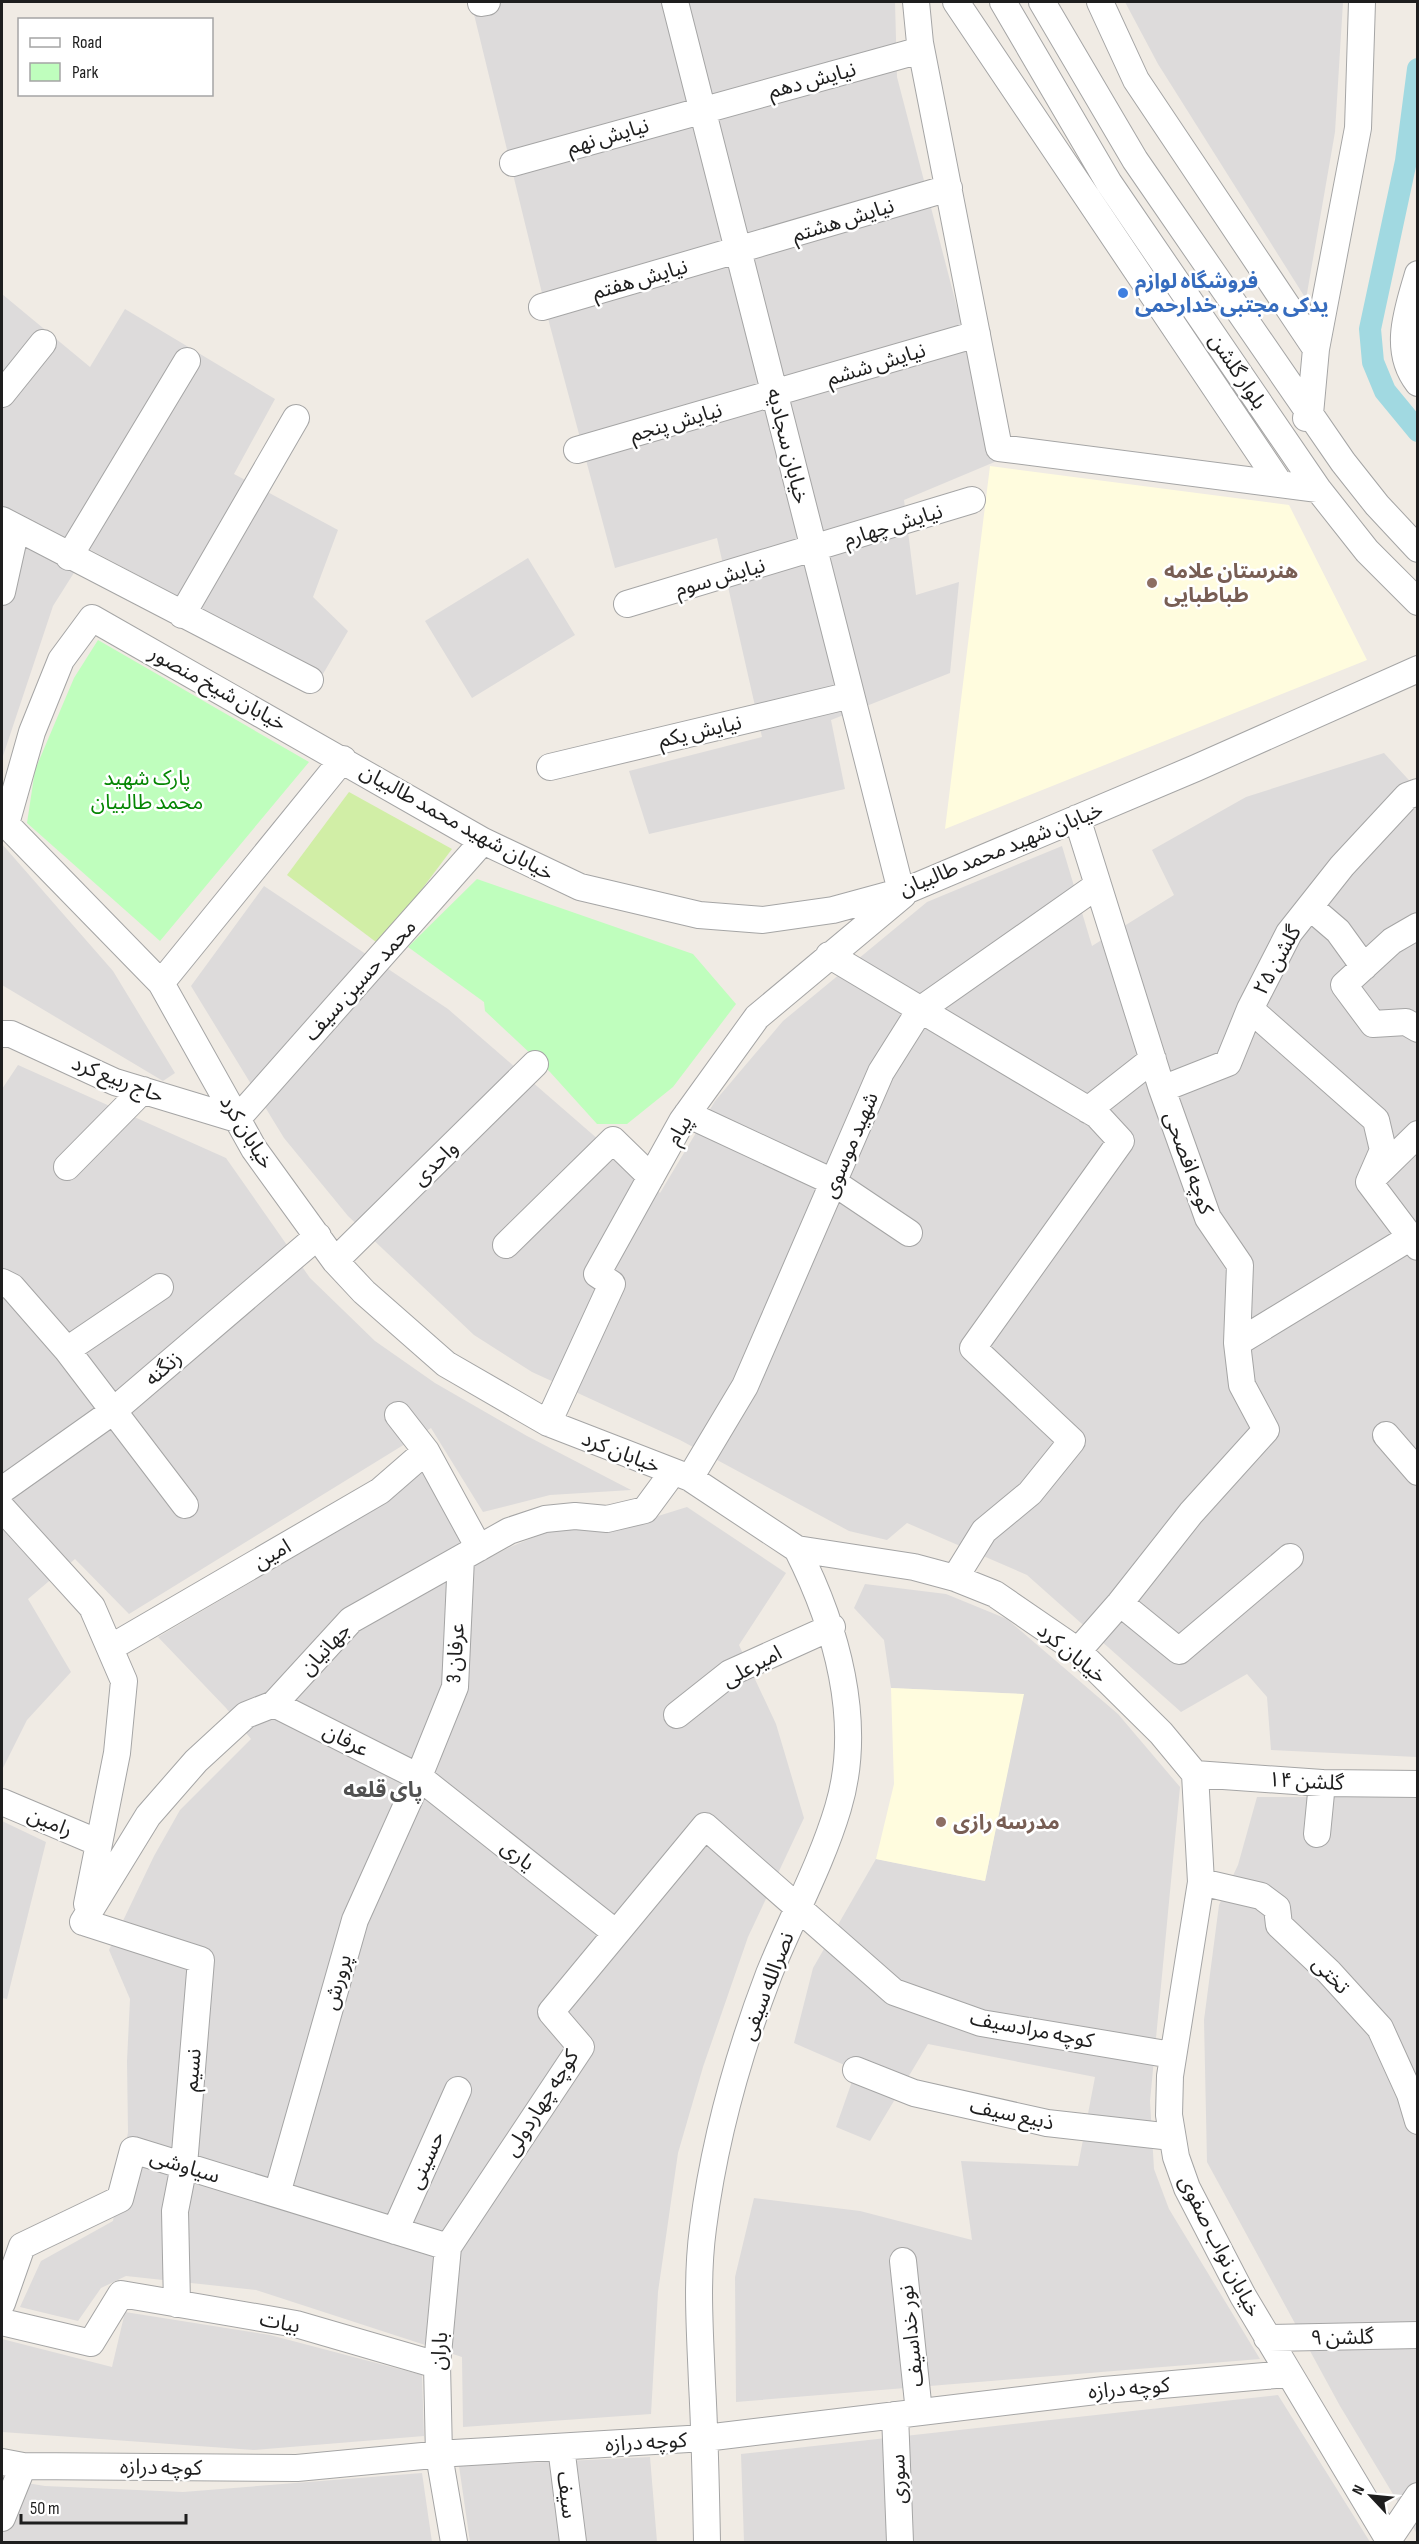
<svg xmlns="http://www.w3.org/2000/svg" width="1419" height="2544" font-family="'Sofia Sans Condensed','Noto Sans Arabic',sans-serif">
	<rect width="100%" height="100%" fill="#f0ebe4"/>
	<path fill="#dddbdb" d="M 471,2 L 895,2 L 897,77 L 997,461 L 904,500 L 916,595 L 959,582 L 950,673 L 831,720 L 845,789 L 649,834 L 629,771 L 762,737 L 717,538 L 615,568 L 550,326 Z
		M 1125,2 L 1343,2 L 1335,132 L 1306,299 L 1158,64 Z
		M 2,294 L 90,367 L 125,309 L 275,399 L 234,474 L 338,530 L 313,597 L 348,631 L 323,674 L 89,549 L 53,606 L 2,759 Z
		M 528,558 L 575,635 L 472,698 L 425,621 Z
		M 1384,753 L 1418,790 L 1417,1757 L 1271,1750 L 1267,1697 L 1247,1674 L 1181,1712 L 1027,1575 L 907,1523 L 887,1540 L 849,1531 L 680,1440 L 532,1372 L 474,1335 L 348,1216 L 284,1138 L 191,986 L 264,886 L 448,1009 L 660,1193 L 715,1101 L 783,1021 L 927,902 L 1062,846 L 1092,946 L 1174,895 L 1152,850 L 1246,797 Z
		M 2,844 L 113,971 L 175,1073 L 163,1081 L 2,985 Z
		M 18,1065 L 226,1158 L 310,1278 L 375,1341 L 435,1383 L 527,1436 L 631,1490 L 550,1495 L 483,1512 L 431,1428 L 129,1614 L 75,1559 L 28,1599 L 71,1672 L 27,1720 L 2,1770 L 2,1089 Z
		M 424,1469 L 476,1565 L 508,1548 L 546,1532 L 578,1529 L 610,1531 L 687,1507 L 786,1573 L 739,1645 L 776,1724 L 804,1818 L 748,1937 L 703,2067 L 678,2153 L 658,2292 L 651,2414 L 463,2427 L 462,2357 L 256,2290 L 126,2276 L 101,2288 L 78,2321 L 20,2307 L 41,2261 L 113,2221 L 128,2132 L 127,2061 L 130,1999 L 109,1950 L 154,1856 L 180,1810 L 251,1739 L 226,1708 L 158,1637 L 355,1521 Z
		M 865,1584 L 946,1594 L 1007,1619 L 1118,1714 L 1180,1787 L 1150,2101 L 1154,2169 L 1169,2209 L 1260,2359 L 736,2402 L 735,2277 L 754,2198 L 860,2211 L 972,2240 L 961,2161 L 1078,2166 L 1095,2077 L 928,2044 L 870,2141 L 836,2127 L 856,2070 L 794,2043 L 813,1968 L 876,1859 L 985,1881 L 1023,1694 L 891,1688 L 884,1640 L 854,1608 Z
		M 1257,1797 L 1417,1797 L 1417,2534 L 1340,2406 L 1207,2162 L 1204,2020 L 1219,1905 L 1238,1865 Z
		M 2,1821 L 46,1842 L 7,1999 L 2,1998 Z
		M 125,2312 L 270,2335 L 422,2375 L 424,2436 L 254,2450 L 2,2432 L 2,2339 L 112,2367 Z
		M 1278,2395 L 1370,2542 L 744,2542 L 741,2454 Z
		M 650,2457 L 657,2542 L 470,2542 L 459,2466 Z
		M 422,2473 L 432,2542 L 2,2542 L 2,2479 L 45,2486 L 183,2492 Z"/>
	<path fill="#fffcde" d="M 990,466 L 1289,505 L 1367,660 L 945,829 Z
		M 891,1688 L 1024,1694 L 985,1881 L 876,1859 L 894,1784 Z"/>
	<path fill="#d1eea6" d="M 349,792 L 452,849 L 380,945 L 287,875 Z"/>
	<path fill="#bffebd" d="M 98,640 L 309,762 L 160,941 L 27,823 L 35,770 L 74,678 Z
		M 477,879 L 693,954 L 736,1004 L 673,1087 L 627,1124 L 597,1124 L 550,1072 L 485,1011 L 484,1002 L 408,947 Z"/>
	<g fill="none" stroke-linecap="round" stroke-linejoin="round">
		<path stroke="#a1d9e1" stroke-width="22" d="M 1418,69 L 1406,161 L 1370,329 L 1373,362 L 1385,391 L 1418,431"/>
		<defs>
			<path id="minor" d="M 675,2 L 901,891
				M 916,2 L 920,43 L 999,448 L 1318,489
				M 956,2 L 1280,484
				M 1003,2 L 1109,183 L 1318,489 L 1367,551 L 1418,602
				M 1042,2 L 1135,160 L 1343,462 L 1377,505 L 1418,549
				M 1100,2 L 1136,80 L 1316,349
				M 481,3 L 487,2
				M 513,163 L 921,50
				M 1418,274 C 1408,309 1392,350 1418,383
				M 542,307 L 949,188
				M 2,394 L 43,343
				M 1306,418 L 1310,414 L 1316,349 L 1358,128 L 1362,2
				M 577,450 L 977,334
				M 2,520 L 310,680
				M 69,557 L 187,361
				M 2,592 L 16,529
				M 627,604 L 972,500
				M 182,615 L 296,418
				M 550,767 L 851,695
				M 1077,818 L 1162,1089 L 1208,1218 L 1240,1265 L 1237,1343 L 1242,1385 L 1266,1430 L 1191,1513 L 1120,1603 L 1078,1651
				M 1310,907 L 1338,931 L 1364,967
				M 1418,926 L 1392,941 L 1344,985 L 1373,1024 L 1406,1022 L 1418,1029
				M 829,955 L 1097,1115 L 1121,1141 L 973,1348 L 1072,1441 L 1030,1493 L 984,1531 L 955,1578
				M 161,983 L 343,759
				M 1250,1009 L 1376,1120 L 1383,1150 L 1369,1182
				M 2,1034 L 11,1034 L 115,1082 L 237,1119 L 483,841
				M 1162,1089 L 1228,1063 L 1250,1009 L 1289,933 L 1342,866 L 1407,796 L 1418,792
				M 1088,1110 L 1153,1059
				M 687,1114 L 833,1182 L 909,1233
				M 1418,1134 L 1369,1182 L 1418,1247
				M 67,1167 L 143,1090
				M 506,1245 L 613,1140 L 651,1177
				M 335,1261 L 535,1064
				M 2,1282 L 12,1287 L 67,1350 L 185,1505
				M 1237,1343 L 1411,1237
				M 67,1350 L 160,1287
				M 398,1415 L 426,1451 L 479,1548
				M 548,1423 L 612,1284 L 597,1274 L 682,1121 L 757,1017 L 903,895
				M 1386,1435 L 1418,1472
				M 690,1478 L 745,1386 L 881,1072 L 920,1010 L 1098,885
				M 2,1490 L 112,1412 L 318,1236
				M 2,1508 L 92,1607 L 124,1681 L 117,1753 L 87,1904
				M 1120,1603 L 1179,1651 L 1290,1557
				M 110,1648 L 380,1491 L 426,1451
				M 274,1704 L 419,1777 L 616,1933
				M 677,1715 L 730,1673 L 832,1627
				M 1195,1774 L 1161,1733 L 1078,1651 L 995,1594 L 955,1578 L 914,1567 L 797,1549 L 690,1478 L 548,1423 L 446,1364 L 364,1292 L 335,1261 L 254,1149 L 161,983 L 6,824 L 32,732 L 61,660 L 92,618 L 483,841 L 580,887 L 699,915 L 763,920 L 833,910 L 910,889 L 1196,768 L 1418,669
				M 1195,1774 L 1201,1882 L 1170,2076 L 1169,2115 L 1176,2157 L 1187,2188 L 1243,2296 L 1390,2542
				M 1195,1774 L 1322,1783 L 1418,1784
				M 2,1802 L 99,1843
				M 1317,1834 L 1322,1783
				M 1201,1882 L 1261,1896 L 1277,1908 L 1279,1925 L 1329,1972 L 1380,2028 L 1410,2094 L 1418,2121
				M 83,1922 L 148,1816 L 196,1761 L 246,1715 L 274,1704 L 351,1620 L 509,1531 L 545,1519 L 575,1516 L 607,1519 L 645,1510 L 673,1472
				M 83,1922 L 201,1960 L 184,2165 L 175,2211 L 177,2304
				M 856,2070 L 914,2093 L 1047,2123 L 1172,2137
				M 277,2194 L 355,1920 L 413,1791 L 455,1687 L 461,1558
				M 395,2231 L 458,2090
				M 903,2261 L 919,2412
				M 2,2303 L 22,2246 L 120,2199 L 133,2150 L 448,2247
				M 2,2322 L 91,2343 L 121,2294 L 296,2324 L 437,2365
				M 1267,2338 L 1418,2335
				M 895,2415 L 900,2542
				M 561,2447 L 573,2542
				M 2,2462 L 23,2466 L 297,2468 L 454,2453 L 705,2438 L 1104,2390 L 1288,2374
				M 2,2518 L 23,2466
				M 1389,2539 L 1418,2496
				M 454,2542 L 439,2455 L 437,2365 L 448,2247 L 581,2047 L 551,2012 L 705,1826 L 894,1992 L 981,2023 L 1172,2055
				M 707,2542 C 706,2489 705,2436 702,2383 C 700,2331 696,2280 703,2228 C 714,2142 738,2055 769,1974 C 791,1919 821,1865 838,1808 C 864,1722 836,1626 797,1549"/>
		</defs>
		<use href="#minor" stroke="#a5a5a5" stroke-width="28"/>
		<use href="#minor" stroke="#fff" stroke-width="26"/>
	</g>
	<circle fill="#3f7fe0" stroke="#fff" stroke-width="2" cx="1123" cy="293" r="6"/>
	<g fill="#8d6e63" stroke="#fff" stroke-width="2">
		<circle cx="1152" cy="583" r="6"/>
		<circle cx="941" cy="1822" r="6"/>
	</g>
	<g text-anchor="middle" stroke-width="5" stroke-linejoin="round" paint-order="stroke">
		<g font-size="21" fill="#1e1e1e" stroke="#fff">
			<text transform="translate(812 80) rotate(-15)" y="7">نیایش دهم</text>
			<text transform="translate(608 136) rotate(-16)" y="7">نیایش نهم</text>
			<text transform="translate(843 220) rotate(-17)" y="7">نیایش هشتم</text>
			<text transform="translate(640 279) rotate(-16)" y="7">نیایش هفتم</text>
			<text transform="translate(876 364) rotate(-17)" y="7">نیایش ششم</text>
			<text transform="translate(1238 371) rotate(56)" y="7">بلوار گلشن</text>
			<text transform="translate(676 422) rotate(-16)" y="7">نیایش پنجم</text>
			<text transform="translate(788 446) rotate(76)" y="7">خیابان سجادیه</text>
			<text transform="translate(893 525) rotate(-17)" y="7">نیایش چهارم</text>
			<text transform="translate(720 577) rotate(-16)" y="7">نیایش سوم</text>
			<text transform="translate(218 688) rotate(29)" y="7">خیابان شیخ منصور</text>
			<text transform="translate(700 731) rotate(-13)" y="7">نیایش یکم</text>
			<text transform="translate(457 822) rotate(29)" y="7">خیابان شهید محمد طالبیان</text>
			<text transform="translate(1001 849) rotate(-22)" y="7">خیابان شهید محمد طالبیان</text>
			<text transform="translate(1277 960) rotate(-61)" y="7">گلشن ۲۵</text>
			<text transform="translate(360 980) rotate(-48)" y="7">محمد حسین سیف</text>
			<text transform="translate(118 1079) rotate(21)" y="7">حاج ربیع کرد</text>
			<text transform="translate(679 1130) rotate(-59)" y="7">پیام</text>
			<text transform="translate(247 1132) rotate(58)" y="7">خیابان کرد</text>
			<text transform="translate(850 1145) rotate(-67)" y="7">شهید موسوی</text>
			<text transform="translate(435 1163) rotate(-44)" y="7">واحدی</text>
			<text transform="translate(1189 1163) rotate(70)" y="7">کوچه افصحی</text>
			<text transform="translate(163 1368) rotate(-41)" y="7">زنگنه</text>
			<text transform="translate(621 1452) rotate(21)" y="7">خیابان کرد</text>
			<text transform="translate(272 1554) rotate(-30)" y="7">امین</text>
			<text transform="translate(325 1649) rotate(-47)" y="7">جهانیان</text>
			<text transform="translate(455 1653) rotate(-86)" y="7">عرفان 3</text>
			<text transform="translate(1072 1653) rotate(39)" y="7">خیابان کرد</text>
			<text transform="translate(752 1666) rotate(-28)" y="7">امیرعلی</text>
			<text transform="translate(346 1740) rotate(27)" y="7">عرفان</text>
			<text transform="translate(1306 1781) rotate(3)" y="7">گلشن ۱۴</text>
			<text transform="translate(50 1822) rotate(22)" y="7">رامین</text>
			<text transform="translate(518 1855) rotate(38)" y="7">یاری</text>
			<text transform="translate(1331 1975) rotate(46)" y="7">تختی</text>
			<text transform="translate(337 1982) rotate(-74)" y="7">پرورش</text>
			<text transform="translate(767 1986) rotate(-69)" y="7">نصرالله سیفی</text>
			<text transform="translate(1032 2029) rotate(11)" y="7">کوچه مرادسیف</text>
			<text transform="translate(192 2070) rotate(-85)" y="7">نسیم</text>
			<text transform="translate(541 2103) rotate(-58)" y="7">کوچه چهاردولی</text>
			<text transform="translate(1012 2114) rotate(12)" y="7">ذبیع سیف</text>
			<text transform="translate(426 2160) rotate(-66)" y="7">حسینی</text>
			<text transform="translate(185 2166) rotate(17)" y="7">سیاوشی</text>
			<text transform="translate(1220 2246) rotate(63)" y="7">خیابان نواب صفوی</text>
			<text transform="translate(280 2322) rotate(11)" y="7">بیات</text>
			<text transform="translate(911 2336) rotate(-96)" y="7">نور خداسیف</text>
			<text transform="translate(1342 2337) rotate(-1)" y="7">گلشن ۹</text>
			<text transform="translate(439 2351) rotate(-86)" y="7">باران</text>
			<text transform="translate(1129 2388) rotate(-5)" y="7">کوچه درازه</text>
			<text transform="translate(646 2442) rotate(-3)" y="7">کوچه درازه</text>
			<text transform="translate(161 2467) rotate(1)" y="7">کوچه درازه</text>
			<text transform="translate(898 2479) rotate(-92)" y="7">سوری</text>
			<text transform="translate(567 2495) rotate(83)" y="7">سیف</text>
		</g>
		<g font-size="21" font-weight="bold" fill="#366cbe" stroke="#fff" text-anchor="start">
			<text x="1135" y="288">فروشگاه لوازم<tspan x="1135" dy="24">یدکی مجتبی خدارحمی</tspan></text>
		</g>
		<g font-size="21" font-weight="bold" fill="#785e54" stroke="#fff" text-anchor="start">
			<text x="1164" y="578">هنرستان علامه<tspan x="1164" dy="24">طباطبایی</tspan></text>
			<text x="953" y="1829">مدرسه رازی</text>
		</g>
		<g font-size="21" fill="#058603" stroke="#fff">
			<text x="147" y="785">پارک شهید<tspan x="147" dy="24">محمد طالبیان</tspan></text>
		</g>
		<g font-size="22" font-weight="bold" fill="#515151" stroke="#fff">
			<text x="383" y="1797">پای قلعه</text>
		</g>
	</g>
	<rect width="1419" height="2544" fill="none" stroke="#1e1e1e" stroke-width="6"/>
	<rect x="18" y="18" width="195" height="78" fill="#ffffff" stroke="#a5a5a5" stroke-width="1.5"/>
	<rect x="30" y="38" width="30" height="9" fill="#ffffff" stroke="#a5a5a5" stroke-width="1.5"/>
	<text x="72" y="48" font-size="18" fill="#1e1e1e">Road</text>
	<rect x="30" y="63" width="30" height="18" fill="#bffebd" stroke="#a5a5a5" stroke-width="1.5"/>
	<text x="72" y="78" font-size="18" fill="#1e1e1e">Park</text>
	<g transform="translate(1371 2496) rotate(296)" stroke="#ffffff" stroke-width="4.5" paint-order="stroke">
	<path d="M0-4.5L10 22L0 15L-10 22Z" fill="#1e1e1e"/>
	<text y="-9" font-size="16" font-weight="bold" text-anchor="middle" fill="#1e1e1e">N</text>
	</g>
	<path d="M21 2514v9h165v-9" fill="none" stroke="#1e1e1e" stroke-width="3"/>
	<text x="30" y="2514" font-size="18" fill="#1e1e1e" stroke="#ffffff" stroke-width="4.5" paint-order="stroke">50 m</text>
</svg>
